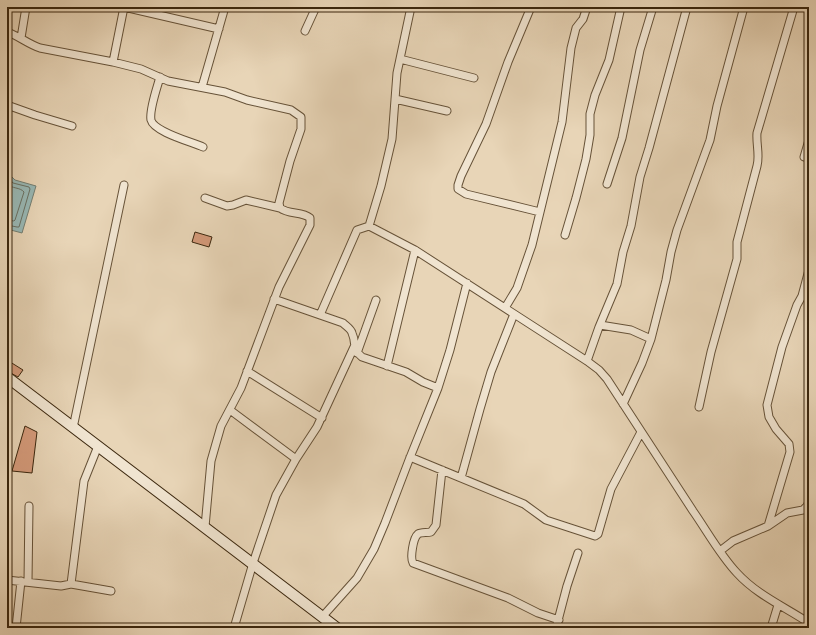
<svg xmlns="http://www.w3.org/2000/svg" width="816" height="635" font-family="'Gentium Book Plus',serif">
	<rect width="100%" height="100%" fill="#e8d5b7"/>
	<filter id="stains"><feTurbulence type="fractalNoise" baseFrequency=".005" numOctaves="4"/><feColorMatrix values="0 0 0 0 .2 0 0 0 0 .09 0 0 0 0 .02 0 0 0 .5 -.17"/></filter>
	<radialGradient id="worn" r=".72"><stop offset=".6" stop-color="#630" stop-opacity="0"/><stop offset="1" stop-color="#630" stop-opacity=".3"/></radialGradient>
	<path fill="#98b8b5" stroke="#737e72" d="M 7,172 L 15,180 L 36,186 L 22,233 L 7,229 Z"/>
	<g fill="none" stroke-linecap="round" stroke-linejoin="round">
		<path stroke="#6a7062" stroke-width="1" d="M 7,176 L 13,183 L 29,187 L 30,189 L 19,227 L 17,227 L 7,225
			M 7,184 C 12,189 20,187 24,192 L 15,220 L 14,221 L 7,220"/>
	</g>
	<path fill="#d49a7a" stroke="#3b270e" d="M 195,232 L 212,237 L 209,247 L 192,242 Z
		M 7,360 L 23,370 L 18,377 L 7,371 Z
		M 25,426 L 37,432 L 32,473 L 12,471 Z"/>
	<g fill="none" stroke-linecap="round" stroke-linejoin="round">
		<defs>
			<path id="minor" d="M 124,7 L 219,29
				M 411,7 L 397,73 L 392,139 L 381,186 L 369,226 L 415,250 L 587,361 L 599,370 L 607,379 C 636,423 664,467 693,511 C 707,531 720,555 737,573 C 757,595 785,607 809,623
				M 531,7 L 508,62 L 486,124 L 461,176 L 458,185 L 458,189 L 466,194 L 540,212
				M 305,31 L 316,7
				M 7,32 C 19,36 28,44 40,48 L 113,62 L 141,69 L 168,81 L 225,92 L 247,100 L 291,110 L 301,117 L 301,129 L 290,161 L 279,203 L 280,208 C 289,215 302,211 310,218 L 310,225 L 279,287 L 241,388 L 221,426 L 211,461 L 205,527
				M 21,38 L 26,7
				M 400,59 L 474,78
				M 113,62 L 124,7
				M 160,77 C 157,88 149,110 151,120 C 154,132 192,142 203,147
				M 202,87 L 225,7
				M 395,99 L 447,111
				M 7,105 L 35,115 L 72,126
				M 804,157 L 809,140
				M 607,184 L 622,138 L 640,50 L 653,7
				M 205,198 L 227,206 L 233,205 L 246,200 L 280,208
				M 565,235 L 576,198 L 586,159 L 590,135 L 590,114 L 595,95 L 609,60 L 621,7
				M 274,299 L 343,323 C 346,326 351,329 352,333 C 357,344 351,348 362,357 L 406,372 L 423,382 L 438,388
				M 505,308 L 517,288 L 532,245 L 562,122 L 571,48 L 576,28 L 583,19 L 587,7
				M 320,315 L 357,230 L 369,226
				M 600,325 L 631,330 L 651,339
				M 357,353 L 376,300
				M 587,361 L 599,327 L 617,284 L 623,252 L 631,226 L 640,177 L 649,148 L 687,7
				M 387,366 L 415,250
				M 247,371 L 322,418
				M 623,404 L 642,363 L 651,339 L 666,280 L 671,252 L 677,230 L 710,140 L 717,106 L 744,7
				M 699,407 L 711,352 L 737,259 L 737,242 L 757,166 C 760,155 756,144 757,133 L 794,7
				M 230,410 L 296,459
				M 73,428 L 124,185
				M 410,457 L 524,504 L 546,520 L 595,536 L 598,534 L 611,489 L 641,432
				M 442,470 L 436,525 L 431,532 C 427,533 421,532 418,534 C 413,538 410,558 413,563 L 508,598 L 538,613 L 559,620
				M 461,478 L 480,409 L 491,372 L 514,314
				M 768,526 L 790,452 L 789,444 L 776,429 L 769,417 L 767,405 L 782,347 L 797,305 L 802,296 L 809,270
				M 720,551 L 733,541 L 768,526 L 787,513 L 803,510 L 807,506 L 809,502
				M 7,580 L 61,586 L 71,584 L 111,591
				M 28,582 L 29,506
				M 71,584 L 84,481 L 98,446
				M 323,616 L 357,578 L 374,549 L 385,523 L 409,460 L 438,388 L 450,350 L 467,283
				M 16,628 L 21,581
				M 234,628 L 253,563 L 276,495 L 296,459 L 317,427 L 354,347
				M 556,628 L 567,586 L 578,553
				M 771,628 L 778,605"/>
			<path id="secondary" d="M 7,377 L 337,628"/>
		</defs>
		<use href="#minor" stroke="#665238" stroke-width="9"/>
		<use href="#secondary" stroke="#3b270e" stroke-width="12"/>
		<use href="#minor" stroke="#f0e4d0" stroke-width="7"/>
		<use href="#secondary" stroke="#f0e4d0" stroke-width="10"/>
	</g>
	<rect width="816" height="635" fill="none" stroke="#e8d5b7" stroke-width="24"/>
	<rect x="8" y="8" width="800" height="619" fill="none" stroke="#3b270e" stroke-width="2"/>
	<rect x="12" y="12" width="792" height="611" fill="none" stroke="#3b270e"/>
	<rect width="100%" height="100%" filter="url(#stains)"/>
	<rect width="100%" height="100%" fill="url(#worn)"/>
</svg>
